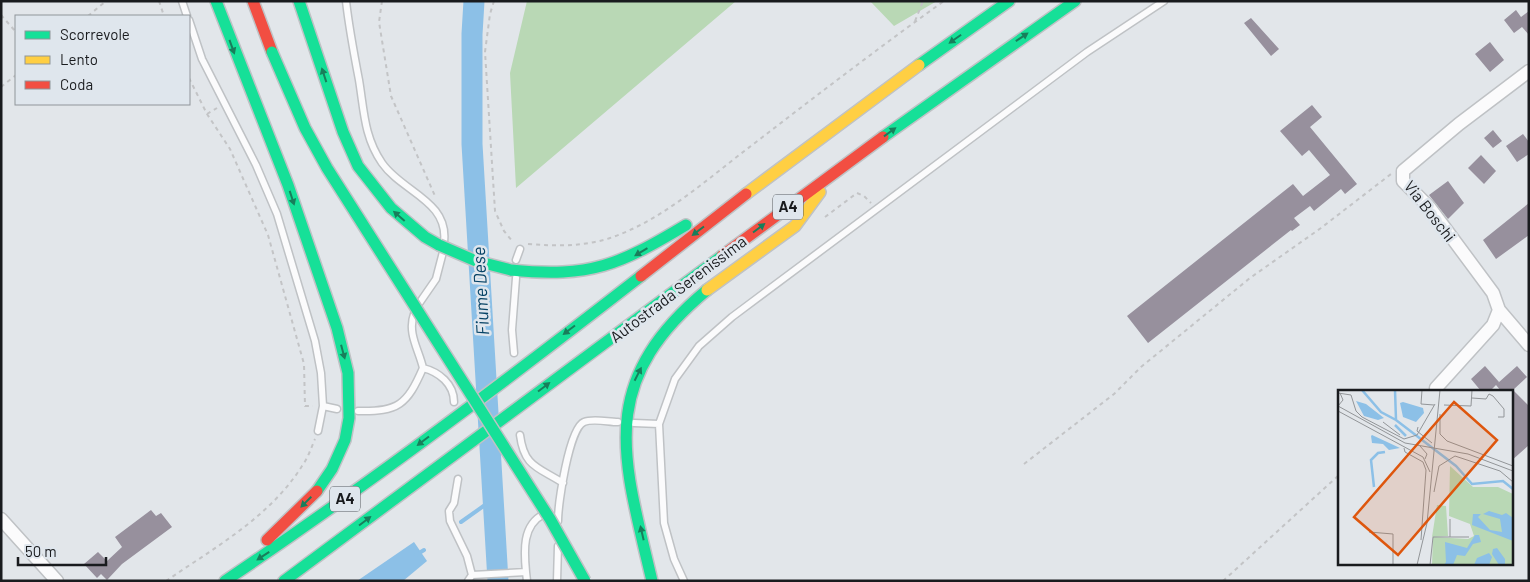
<svg xmlns="http://www.w3.org/2000/svg" width="1530" height="582" font-family="Barlow,sans-serif">
	<rect width="100%" height="100%" fill="#e2e6ea"/>
	<path fill="#b9d8b5" d="M 527,1 L 736,1 L 516,188 L 510,73 Z
		M 870,1 L 937,1 L 894,26 Z"/>
	<path fill="#8cc0e7" d="M 414,542 L 427,561 L 403,581 L 357,581 Z"/>
	<g fill="none" stroke-linecap="round" stroke-linejoin="round">
		<path stroke="#8cc0e7" stroke-width="4" d="M 461,522 L 492,500
			M 416,555 L 424,550"/>
		<path stroke="#8cc0e7" stroke-width="21" d="M 474,1 L 472,34 L 472,144 L 498,581"/>
	</g>
	<path fill="#97909d" d="M 1516,10 L 1521,17 L 1529,11 L 1529,35 L 1522,27 L 1514,33 L 1504,20 Z
		M 1251,18 L 1279,49 L 1271,56 L 1244,23 Z
		M 1490,42 L 1504,60 L 1490,72 L 1475,54 Z
		M 1312,105 L 1322,117 L 1310,127 L 1357,184 L 1345,194 L 1341,189 L 1314,211 L 1310,206 L 1294,218 L 1300,225 L 1292,231 L 1291,230 L 1148,343 L 1127,316 L 1293,184 L 1303,196 L 1330,175 L 1309,150 L 1302,156 L 1280,131 Z
		M 1493,130 L 1502,141 L 1493,148 L 1484,138 Z
		M 1523,134 L 1529,142 L 1529,154 L 1517,162 L 1506,146 Z
		M 1481,155 L 1496,171 L 1484,184 L 1468,168 Z
		M 1448,181 L 1464,203 L 1448,219 L 1429,195 Z
		M 1529,203 L 1529,235 L 1496,259 L 1483,240 Z
		M 1485,366 L 1499,382 L 1498,383 L 1517,366 L 1527,377 L 1513,390 L 1529,406 L 1529,445 L 1511,461 L 1511,391 L 1501,391 L 1496,385 L 1490,391 L 1481,391 L 1471,379 Z
		M 151,510 L 156,516 L 161,513 L 172,527 L 122,564 L 107,580 L 101,574 L 97,578 L 84,564 L 98,552 L 107,561 L 122,547 L 115,537 Z"/>
	<g fill="none" stroke-linecap="round" stroke-linejoin="round">
		<defs>
			<path id="lane" d="M 182,1 L 187,16
				M 346,1 C 349,28 354,54 359,80 C 364,110 364,137 382,163 C 402,192 449,201 444,242
				M 189,20 L 202,59 L 256,165 L 277,214 L 315,341 L 321,373 L 323,406
				M 516,260 L 520,249
				M 418,305 L 436,279 L 443,252
				M 414,314 C 407,333 419,350 423,368
				M 514,353 L 512,330 L 516,278
				M 358,411 C 398,412 407,405 423,368 C 439,372 454,384 454,402
				M 634,423 L 659,424
				M 318,431 L 323,406 L 337,409
				M 520,435 C 524,467 538,467 563,483
				M 458,479 L 454,503 L 449,511 L 450,521 L 467,556 L 472,575
				M 558,521 C 558,504 569,428 584,422 C 593,418 608,422 618,422
				M 526,572 L 527,581
				M 468,581 L 472,575 L 526,572 C 524,551 522,525 544,514
				M 557,581 L 558,546
				M 684,581 L 674,559 L 664,523 L 659,424 L 675,379 L 699,346 L 732,317 L 1087,52 L 1164,1"/>
			<path id="street" d="M 1529,71 L 1459,124 L 1403,171 L 1403,181 L 1430,208 L 1493,293 L 1499,310 L 1529,345
				M 1436,388 L 1493,325 L 1499,310
				M 1,519 L 57,581"/>
			<path id="fast" d="M 216,1 L 288,185 L 337,328 L 348,373 L 349,418 L 345,440 L 332,469 L 317,491
				M 299,1 L 343,132 L 358,166 L 391,208 L 425,237 L 439,245
				M 919,65 L 1009,1
				M 883,137 L 1075,1
				M 511,270 C 591,278 619,265 686,225
				M 225,581 C 368,485 505,382 641,276
				M 284,581 L 722,256
				M 652,581 C 623,457 595,383 707,290"/>
			<path id="slow" d="M 746,194 L 919,65
				M 707,290 L 795,226 L 820,192"/>
			<path id="jam" d="M 253,1 L 272,52
				M 722,256 L 883,137
				M 641,276 L 746,194
				M 267,540 L 317,491"/>
		</defs>
		<use href="#lane" stroke="#bfc2c5" stroke-width="9"/>
		<use href="#street" stroke="#bfc2c5" stroke-width="15"/>
		<use href="#fast" stroke="#bfc2c5" stroke-width="14"/>
		<use href="#slow" stroke="#bfc2c5" stroke-width="14"/>
		<use href="#jam" stroke="#bfc2c5" stroke-width="14"/>
		<path stroke="#c3c4c6" stroke-width="2" stroke-dasharray="4 4" stroke-linecap="butt" d="M 159,1 L 164,16
			M 382,1 L 379,22 L 391,96 L 435,196
			M 494,1 L 490,14 L 485,52 L 495,211 L 504,231 L 513,242
			M 1,15 L 16,32
			M 88,16 L 106,1
			M 915,21 L 923,1
			M 189,78 L 207,114 L 230,149 L 268,235 L 304,364 L 305,406 L 313,406
			M 1,87 L 16,75
			M 207,114 L 217,108
			M 825,217 L 857,193 L 864,196 L 871,203
			M 528,244 C 557,246 582,247 610,238 C 661,221 705,181 747,149 C 812,99 877,49 944,1
			M 1024,464 L 1114,394 L 1141,367 L 1250,278 L 1321,228 L 1391,174
			M 166,581 C 214,548 270,517 302,466 C 308,458 311,448 315,439
			M 1223,581 L 1339,475"/>
		<use href="#lane" stroke="#fbfbfc" stroke-width="6"/>
		<use href="#street" stroke="#fbfbfc" stroke-width="12"/>
		<use href="#fast" stroke="#16e098" stroke-width="11"/>
		<use href="#slow" stroke="#ffcf43" stroke-width="11"/>
		<use href="#jam" stroke="#f24e42" stroke-width="11"/>
		<defs>
			<path id="fast-bridge" d="M 272,52 L 305,128 L 327,168 L 550,519 L 585,581
				M 439,245 L 476,261 L 511,270"/>
		</defs>
		<use href="#fast-bridge" stroke="#bfc2c5" stroke-width="14" stroke-linecap="butt"/>
		<use href="#fast-bridge" stroke="#16e098" stroke-width="11"/>
	</g>
	<defs><path id="oneway-solid" d="M-6-.8H1V-3.2L6.5 0L1 3.2V.8H-6Z" transform="scale(1.25)"/></defs>
	<g fill="#187e5b">
		<use href="#oneway-solid" transform="translate(1022 37) rotate(-34)"/>
		<use href="#oneway-solid" transform="translate(955 39) rotate(145)"/>
		<use href="#oneway-solid" transform="translate(232 47) rotate(70)"/>
		<use href="#oneway-solid" transform="translate(324 75) rotate(-108)"/>
		<use href="#oneway-solid" transform="translate(890 132) rotate(-36)"/>
		<use href="#oneway-solid" transform="translate(292 198) rotate(72)"/>
		<use href="#oneway-solid" transform="translate(399 216) rotate(-139)"/>
		<use href="#oneway-solid" transform="translate(759 228) rotate(-37)"/>
		<use href="#oneway-solid" transform="translate(698 231) rotate(143)"/>
		<use href="#oneway-solid" transform="translate(641 252) rotate(149)"/>
		<use href="#oneway-solid" transform="translate(569 330) rotate(143)"/>
		<use href="#oneway-solid" transform="translate(343 352) rotate(75)"/>
		<use href="#oneway-solid" transform="translate(638 374) rotate(-63)"/>
		<use href="#oneway-solid" transform="translate(544 387) rotate(-37)"/>
		<use href="#oneway-solid" transform="translate(423 441) rotate(143)"/>
		<use href="#oneway-solid" transform="translate(306 502) rotate(135)"/>
		<use href="#oneway-solid" transform="translate(365 521) rotate(-37)"/>
		<use href="#oneway-solid" transform="translate(642 533) rotate(-103)"/>
		<use href="#oneway-solid" transform="translate(263 556) rotate(147)"/>
	</g>
	<g text-anchor="middle" stroke-width="5" stroke-linejoin="round" paint-order="stroke">
		<g fill="#dfe6ed" stroke="#54585c" stroke-width="1">
			<rect x="773" y="194.5" width="30" height="25" rx="4"/>
			<rect x="330" y="486.5" width="30" height="25" rx="4"/>
		</g>
		<g font-size="15" font-weight="bold" fill="#191b1e">
			<text x="788" y="212">A4</text>
			<text x="345" y="504">A4</text>
		</g>
		<g font-size="16" fill="#191b1e" stroke="#dfe6ed">
			<text transform="translate(1430 211) rotate(52)" y="6">Via Boschi</text>
			<text transform="translate(678 289) rotate(-37)" y="6">Autostrada Serenissima</text>
		</g>
		<g font-size="18" font-style="italic" fill="#054265" stroke="#dfe6ed">
			<text transform="translate(481 291) rotate(-93)" y="6">Fiume Dese</text>
		</g>
	</g>
	<g transform="translate(1338 390)">
		<rect width="175" height="175" fill="#e2e6ea"/>
		<path d="M 112,76 L 135,97 L 160,97 L 175,104 L 175,175 L 94,175 L 95,147 L 130,149 L 136,146 L 132,134 L 111,126 ZM 99,115 L 108,116 L 110,146 L 94,147 Z" fill="#b9d8b5"/>
		<path d="M 18,11 L 28,14 L 46,28 L 40,30 L 26,26 ZM 65,12 L 85,18 L 86,23 L 78,32 L 65,27 L 62,13 ZM 33,46 L 34,45 L 62,58 L 51,60 L 45,54 L 34,53 ZM 151,121 L 164,125 L 168,123 L 175,128 L 175,151 L 134,135 L 135,124 L 143,124 L 140,127 L 152,140 L 164,142 L 162,129 L 145,124 ZM 137,145 L 141,145 L 143,152 L 135,154 L 127,166 L 119,165 L 115,175 L 106,175 L 108,172 L 107,152 L 129,158 ZM 159,158 L 167,169 L 167,175 L 161,175 L 154,164 L 155,159 ZM 151,163 L 154,167 L 151,175 L 136,175 L 139,168 Z" fill="#8cc0e7"/>
		<path fill="none" stroke="#8cc0e7" stroke-width="2.5" d="M 24,0 L 43,22 L 58,30 L 118,76 L 134,94 L 165,91 L 175,99M 57,0 L 58,30M 57,35 L 68,46M 36,97 L 33,70 L 40,63 L 47,62"/>
		<path fill="none" stroke="#929598" stroke-width="1" d="M 84,0 L 83,14 L 96,15M 0,3 L 13,5 L 18,21 L 24,27 L 66,49 L 79,45 L 97,14M 134,8 L 148,9 L 151,4 L 155,6 L 166,19 L 166,27 L 160,27M 106,15 L 133,16 L 134,0M 0,16 L 67,53 L 130,64 L 175,81M 0,16 L 5,10 L 2,3M 0,21 L 85,67 L 92,82M 102,24 L 102,44 L 109,51 L 175,76M 45,32 L 62,45M 80,37 L 79,41 L 94,53M 82,56 L 89,64 L 87,69M 66,58 L 67,62 L 85,72 L 88,80 L 83,150M 96,102 L 101,76 L 117,66 L 162,81 L 175,92M 31,142 L 55,144 L 55,175M 112,147 L 112,129M 79,175 L 89,133 L 102,0M 92,175 L 95,147 L 131,147"/>
		<path fill="#de560d" fill-opacity="0.15" stroke="#de560d" stroke-width="2.5" d="M 116,12 L 159,50 L 60,165 L 16,127 Z"/>
		<rect width="175" height="175" fill="none" stroke="#191b1e" stroke-width="2.5"/>
	</g>
	<rect width="1530" height="582" fill="none" stroke="#191b1e" stroke-width="5"/>
	<rect x="15" y="15" width="175" height="90" fill="#dfe6ed" stroke="#90959a"/>
	<rect x="25" y="31" width="25" height="8" fill="#16e098" stroke="#90959a"/>
	<text x="60" y="40" font-size="15" fill="#191b1e">Scorrevole</text>
	<rect x="25" y="56" width="25" height="8" fill="#ffcf43" stroke="#90959a"/>
	<text x="60" y="65" font-size="15" fill="#191b1e">Lento</text>
	<rect x="25" y="81" width="25" height="8" fill="#f24e42" stroke="#90959a"/>
	<text x="60" y="90" font-size="15" fill="#191b1e">Coda</text>
	<path d="M18 557v8h88v-8" fill="none" stroke="#191b1e" stroke-width="2.5"/>
	<text x="25" y="557" font-size="15" fill="#191b1e" stroke="#dfe6ed" stroke-width="4" paint-order="stroke">50 m</text>
</svg>
